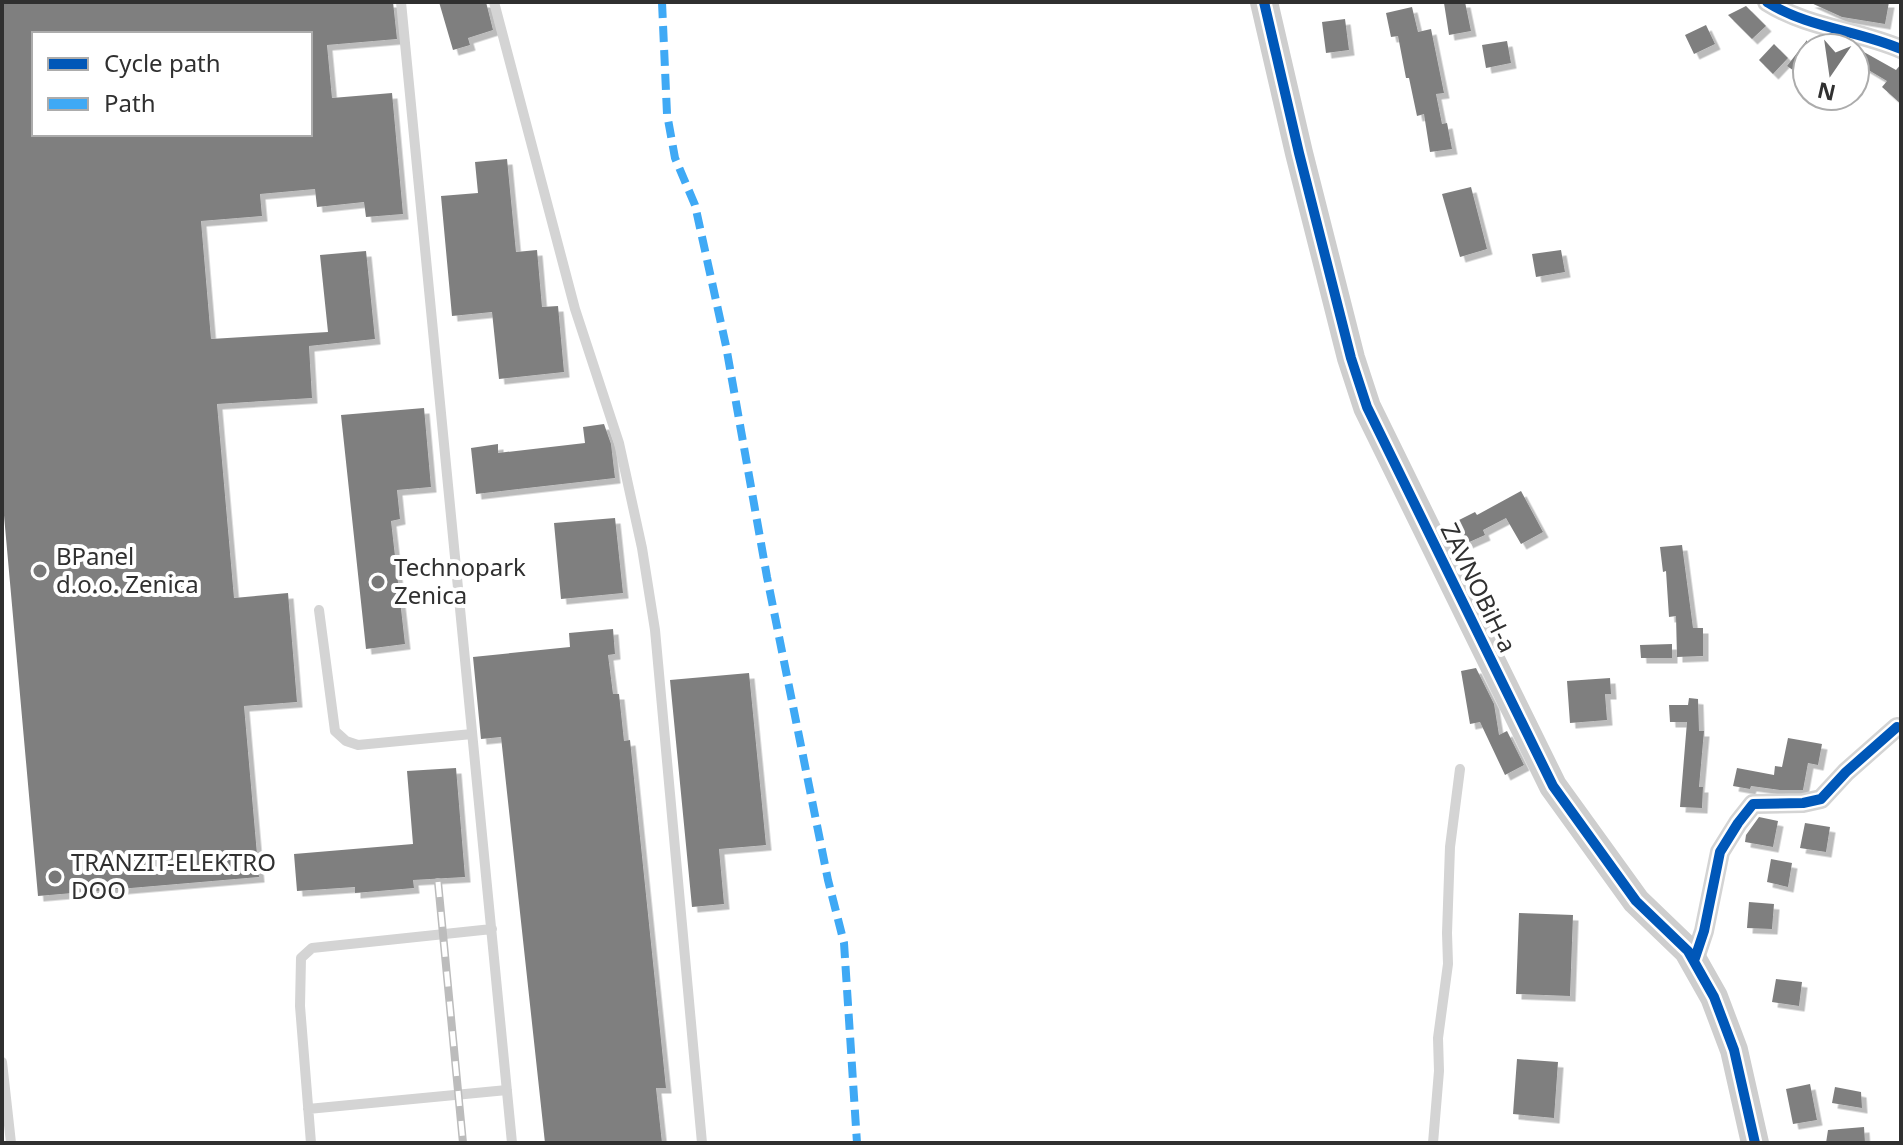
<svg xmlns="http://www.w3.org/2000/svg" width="1903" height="1145" font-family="'Noto Sans',sans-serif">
	<defs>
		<filter id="shadow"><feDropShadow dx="5.5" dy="5.5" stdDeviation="0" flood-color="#0004"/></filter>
	</defs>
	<rect width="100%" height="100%" fill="#fff"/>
	<path fill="#7f7f7f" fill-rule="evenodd" filter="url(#shadow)" d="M 2,2 L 393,2 L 397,39 L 327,45 L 332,98 L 392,93 L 403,214 L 366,217 L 364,202 L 317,207 L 315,189 L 260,194 L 262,216 L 201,221 L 211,339 L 328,332 L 320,255 L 366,251 L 375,339 L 309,346 L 312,398 L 217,404 L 234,598 L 288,593 L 297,702 L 244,706 L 259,877 L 38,896 L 2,493 ZM 34,34 L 310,34 L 310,134 L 34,134 Z
		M 439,2 L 486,2 L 493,30 L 468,38 L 470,45 L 453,50 Z
		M 1465,2 L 1471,31 L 1449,35 L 1444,3 Z
		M 1809,2 L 1889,2 L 1885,24 L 1842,17 Z
		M 1746,6 L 1766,26 L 1752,39 L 1728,15 Z
		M 1412,7 L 1418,32 L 1431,29 L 1444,93 L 1436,94 L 1442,124 L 1447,123 L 1452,149 L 1430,152 L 1424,114 L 1417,116 L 1409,78 L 1406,78 L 1398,36 L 1391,37 L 1386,13 Z
		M 1345,19 L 1349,50 L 1326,53 L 1322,22 Z
		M 1706,25 L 1715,44 L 1694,54 L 1685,35 Z
		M 1807,40 L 1807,66 L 1800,75 L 1787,66 Z
		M 1507,41 L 1511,63 L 1486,68 L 1482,45 Z
		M 1774,44 L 1788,58 L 1773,74 L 1759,60 Z
		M 1855,47 L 1896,70 L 1901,64 L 1901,104 L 1882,87 L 1887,81 L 1855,62 Z
		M 507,159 L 516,252 L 537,250 L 542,307 L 558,306 L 564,372 L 499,379 L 492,312 L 452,316 L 441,196 L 478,193 L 475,162 Z
		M 1471,187 L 1487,249 L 1460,257 L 1442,194 Z
		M 1561,250 L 1565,272 L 1536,277 L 1532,254 Z
		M 424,408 L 431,487 L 397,490 L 400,519 L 391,521 L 405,644 L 366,649 L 341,415 Z
		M 604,424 L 611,444 L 615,478 L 476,494 L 471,448 L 498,444 L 498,453 L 585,443 L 583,427 Z
		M 1521,491 L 1543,532 L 1521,544 L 1506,518 L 1483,530 L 1485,535 L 1467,543 L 1457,521 L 1475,512 L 1477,515 Z
		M 615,518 L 623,593 L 561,599 L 554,523 Z
		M 1682,545 L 1693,628 L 1703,628 L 1703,656 L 1677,657 L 1676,616 L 1669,617 L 1666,571 L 1663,572 L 1660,547 Z
		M 613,629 L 615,654 L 608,655 L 613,694 L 619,694 L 624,741 L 630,740 L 666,1088 L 656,1088 L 662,1143 L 545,1143 L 501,737 L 481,739 L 473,657 L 570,647 L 569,633 Z
		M 1672,644 L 1672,658 L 1641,658 L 1640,645 Z
		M 1476,668 L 1494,704 L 1499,735 L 1507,731 L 1524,765 L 1505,775 L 1480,722 L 1470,724 L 1461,671 Z
		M 749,673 L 766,845 L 719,849 L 724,904 L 692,907 L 670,680 Z
		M 1610,678 L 1611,694 L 1605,694 L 1607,720 L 1570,723 L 1567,681 Z
		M 1689,698 L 1698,699 L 1699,731 L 1704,731 L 1699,787 L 1703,787 L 1702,808 L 1680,807 L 1687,722 L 1670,722 L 1669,705 L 1688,705 Z
		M 1788,738 L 1822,744 L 1818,765 L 1808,763 L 1803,790 L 1780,790 L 1751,786 L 1750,789 L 1733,786 L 1737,768 L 1774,775 L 1775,766 L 1782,767 Z
		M 456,768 L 465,877 L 413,880 L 414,888 L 355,893 L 355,887 L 297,891 L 294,854 L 413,844 L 407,771 Z
		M 1759,817 L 1778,821 L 1773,847 L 1745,842 L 1746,835 Z
		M 1805,823 L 1830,827 L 1826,852 L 1800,848 Z
		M 1771,859 L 1792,863 L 1788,887 L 1767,882 Z
		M 1749,902 L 1774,904 L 1772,929 L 1747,928 Z
		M 1519,913 L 1573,915 L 1570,996 L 1516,994 Z
		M 1776,979 L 1802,982 L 1799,1006 L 1772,1002 Z
		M 1517,1059 L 1558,1062 L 1554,1118 L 1513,1114 Z
		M 1810,1084 L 1817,1120 L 1793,1124 L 1786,1089 Z
		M 1835,1087 L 1861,1092 L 1862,1108 L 1832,1103 Z
		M 1864,1127 L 1865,1143 L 1826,1143 L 1828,1130 Z"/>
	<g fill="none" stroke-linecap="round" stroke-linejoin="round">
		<path stroke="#d4d4d4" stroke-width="10" d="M 401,2 L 512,1143
			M 494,2 L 575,309 L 619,443 L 642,548 L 655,630 L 702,1143
			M 319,610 L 335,731 L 346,741 L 358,745 L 472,734
			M 2,1062 L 11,1143
			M 308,1109 L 507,1090
			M 311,1143 L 300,1006 L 301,958 L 312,948 L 492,929
			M 1433,1143 L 1439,1071 L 1438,1038 L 1448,964 L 1447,933 L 1450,847 L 1460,769"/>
		<path stroke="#d4d4d4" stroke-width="20" d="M 1767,2 C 1808,28 1857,30 1901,49
			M 1694,961 L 1704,931 L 1720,852 L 1738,823 L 1753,804 L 1803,803 L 1821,799 L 1846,772 L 1897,727"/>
		<path stroke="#cecece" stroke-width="28" d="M 1264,2 L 1299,153 L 1351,358 L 1367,407 L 1553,786 L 1636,901 L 1688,951 L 1714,997 L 1734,1050 L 1755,1143"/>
		<defs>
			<path id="rail" d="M 438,882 L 463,1143"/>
		</defs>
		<use href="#rail" stroke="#bcbcbc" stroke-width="8"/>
		<use href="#rail" stroke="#fff" stroke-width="5" stroke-dasharray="15" stroke-linecap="butt"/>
		<path stroke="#3fa9f5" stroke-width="8" stroke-dasharray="16 8" stroke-linecap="butt" d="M 662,2 L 667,114 L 675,158 L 695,205 L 726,346 L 767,577 L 828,880 L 844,943 L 857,1143"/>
		<defs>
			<path id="cycleway" d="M 1264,2 L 1299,153 L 1351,358 L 1367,407 L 1553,786 L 1636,901 L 1688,951 L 1714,997 L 1734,1050 L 1755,1143
				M 1767,2 C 1808,28 1857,30 1901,49
				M 1694,961 L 1704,931 L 1720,852 L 1738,823 L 1753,804 L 1803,803 L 1821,799 L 1846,772 L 1897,727"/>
		</defs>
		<use href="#cycleway" stroke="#fff" stroke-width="15"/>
		<use href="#cycleway" stroke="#0057b8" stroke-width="10"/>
	</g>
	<g fill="#787878" stroke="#fff" stroke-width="3">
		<circle cx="40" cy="571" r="8"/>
		<circle cx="378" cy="582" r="8"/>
		<circle cx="55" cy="877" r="8"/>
	</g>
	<g text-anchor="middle" stroke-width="8" stroke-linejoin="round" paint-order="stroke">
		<g font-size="24" fill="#303030" stroke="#fff" text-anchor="start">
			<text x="56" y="565">BPanel<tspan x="56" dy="28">d.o.o. Zenica</tspan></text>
			<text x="394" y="576">Technopark<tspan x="394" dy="28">Zenica</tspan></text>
			<text x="71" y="871">TRANZIT-ELEKTRO<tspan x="71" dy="28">DOO</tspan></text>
		</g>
		<g font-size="24" fill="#303030" stroke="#fff">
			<text transform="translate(1478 588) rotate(64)" y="8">ZAVNOBiH-a</text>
		</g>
	</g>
	<rect width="1903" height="1145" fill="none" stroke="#303030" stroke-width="8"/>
	<rect x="32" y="32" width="280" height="104" fill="#ffffff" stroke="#acacac" stroke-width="2"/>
	<rect x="48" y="58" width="40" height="12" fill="#0057b8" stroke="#acacac" stroke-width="2"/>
	<text x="104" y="72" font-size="24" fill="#303030">Cycle path</text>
	<rect x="48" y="98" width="40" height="12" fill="#3fa9f5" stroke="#acacac" stroke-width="2"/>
	<text x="104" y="112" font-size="24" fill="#303030">Path</text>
	<g transform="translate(1831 72) rotate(193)"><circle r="38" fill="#ffffff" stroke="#acacac" stroke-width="2"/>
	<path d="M0-6L14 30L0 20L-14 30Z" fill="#787878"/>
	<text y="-12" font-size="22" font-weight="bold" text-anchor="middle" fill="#303030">N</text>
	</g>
</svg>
